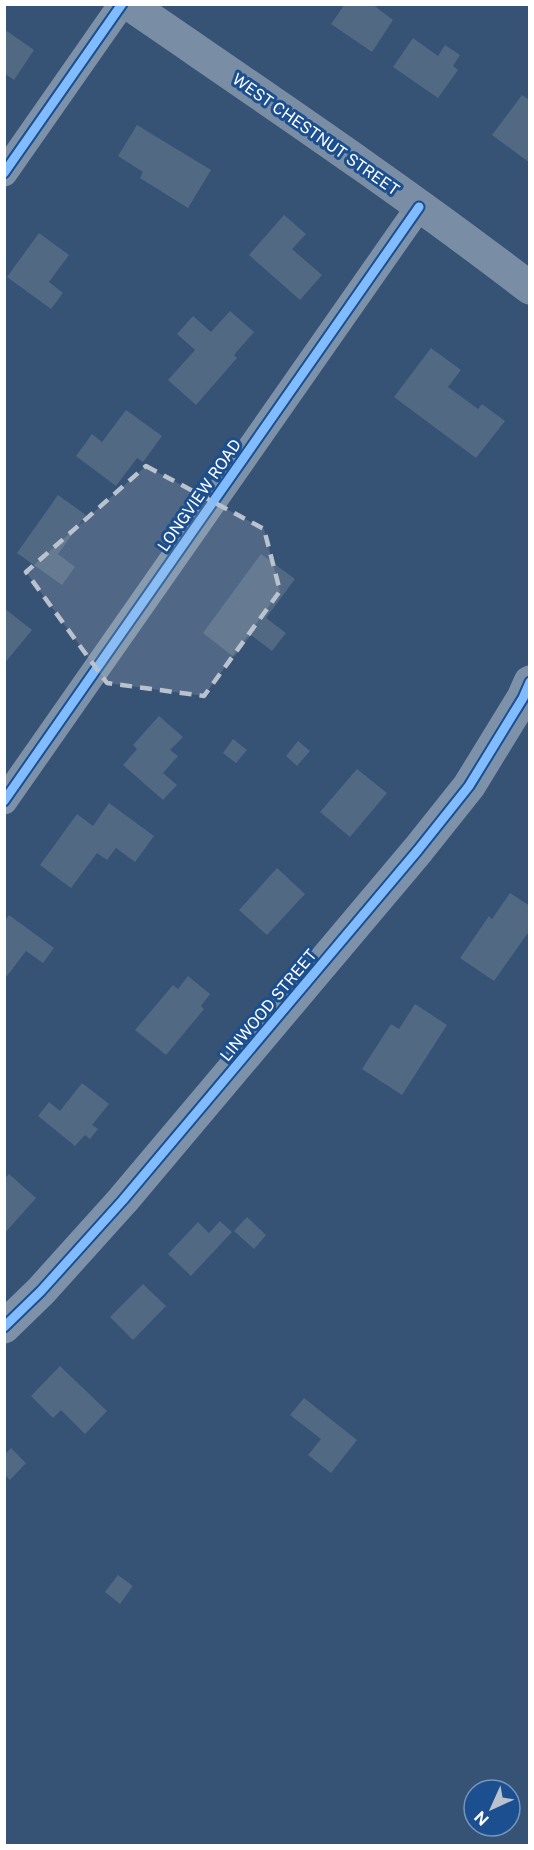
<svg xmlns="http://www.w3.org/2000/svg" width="534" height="1850" font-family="'Public Sans',sans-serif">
	<rect width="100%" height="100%" fill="#365274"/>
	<path fill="#526984" d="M 345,4 L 372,4 L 393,20 L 372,52 L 331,24 Z
		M 4,29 L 34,50 L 14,80 L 4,73 Z
		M 413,38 L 438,56 L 445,45 L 460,55 L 453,66 L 458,70 L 438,98 L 393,67 Z
		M 522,95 L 530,100 L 530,163 L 492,135 Z
		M 137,125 L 211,170 L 188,208 L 140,178 L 143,172 L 118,156 Z
		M 284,215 L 306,234 L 292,249 L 322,275 L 300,300 L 249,255 Z
		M 39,233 L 69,255 L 49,282 L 63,293 L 51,309 L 7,277 Z
		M 230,311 L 254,332 L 234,355 L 237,358 L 196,405 L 168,380 L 195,350 L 177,334 L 193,316 L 211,332 Z
		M 431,348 L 461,370 L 448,387 L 478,409 L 482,404 L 505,421 L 476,458 L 394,397 Z
		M 126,410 L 162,436 L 143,462 L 137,458 L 116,486 L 76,456 L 92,434 L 102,442 Z
		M 58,495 L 86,515 L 58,554 L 75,567 L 62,585 L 17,553 Z
		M 261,554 L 295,579 L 266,618 L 286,633 L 272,651 L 251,635 L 234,657 L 203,633 Z
		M 4,608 L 32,630 L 4,664 Z
		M 159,716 L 183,737 L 170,750 L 178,756 L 163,773 L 177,785 L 163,800 L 123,765 L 137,749 L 133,745 Z
		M 233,739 L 247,750 L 236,763 L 223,753 Z
		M 298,741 L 310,751 L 297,766 L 286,756 Z
		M 357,769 L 387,793 L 350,837 L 320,812 Z
		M 109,803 L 154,836 L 135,862 L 116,848 L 107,860 L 97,853 L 71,888 L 40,865 L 77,814 L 93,826 Z
		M 277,868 L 305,894 L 267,935 L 239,910 Z
		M 510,893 L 530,906 L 530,930 L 494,981 L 460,958 L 489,916 L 492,919 Z
		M 9,915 L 54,948 L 43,963 L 26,951 L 4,980 L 4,922 Z
		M 188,976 L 210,994 L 201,1006 L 204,1009 L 166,1055 L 135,1030 L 173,985 L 178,989 Z
		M 415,1004 L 447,1025 L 402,1095 L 362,1069 L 391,1024 L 399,1029 Z
		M 82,1083 L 109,1104 L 92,1125 L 98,1129 L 90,1139 L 85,1135 L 75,1146 L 38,1116 L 49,1102 L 60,1111 Z
		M 9,1174 L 36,1198 L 4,1234 L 4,1179 Z
		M 247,1217 L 266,1235 L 254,1249 L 234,1231 Z
		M 220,1221 L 232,1232 L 191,1276 L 168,1254 L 198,1222 L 209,1233 Z
		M 143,1284 L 166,1306 L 133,1340 L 110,1317 Z
		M 60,1366 L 107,1411 L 85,1434 L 61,1410 L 53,1418 L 31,1396 Z
		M 304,1398 L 357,1440 L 331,1473 L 308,1455 L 321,1439 L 290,1415 Z
		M 11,1448 L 26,1463 L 10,1480 L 4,1474 L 4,1455 Z
		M 118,1575 L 133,1586 L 120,1604 L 105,1592 Z"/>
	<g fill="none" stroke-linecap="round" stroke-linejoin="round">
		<path stroke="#7d92a8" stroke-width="27" d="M 4,173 L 122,4
			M 4,801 L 419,207"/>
		<path stroke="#7d92a8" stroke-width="33" d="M 4,1327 L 41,1291 L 123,1200 L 418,850 L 469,786 L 523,698 L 530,682"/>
		<path stroke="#798da4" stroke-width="33" d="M 129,4 C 264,97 400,188 530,288"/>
		<defs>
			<path id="cycleway" d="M 4,173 L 122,4
				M 4,801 L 419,207
				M 4,1327 L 41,1291 L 123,1200 L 418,850 L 469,786 L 523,698 L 530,682"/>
		</defs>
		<use href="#cycleway" stroke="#1b4f8f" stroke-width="13"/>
		<use href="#cycleway" stroke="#80bcff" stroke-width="9"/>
	</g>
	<path fill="#b9c2ce" fill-opacity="0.2" stroke="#b9c2ce" stroke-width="4.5" stroke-dasharray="12 8" stroke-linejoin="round" d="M 146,466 L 264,529 L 280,591 L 204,696 L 107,683 L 26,572 Z"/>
	<g text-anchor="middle" stroke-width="6" stroke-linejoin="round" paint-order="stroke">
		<g font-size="16" fill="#fff" stroke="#1b4f8f">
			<text transform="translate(316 134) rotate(35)" y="6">WEST CHESTNUT STREET</text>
			<text transform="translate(199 495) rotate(-55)" y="6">LONGVIEW ROAD</text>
			<text transform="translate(268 1005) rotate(-50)" y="6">LINWOOD STREET</text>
		</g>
	</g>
	<rect width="534" height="1850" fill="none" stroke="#ffffff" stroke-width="12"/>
	<g transform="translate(492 1808) rotate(225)"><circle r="28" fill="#1b4f8f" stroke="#7695bc" stroke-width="1.5"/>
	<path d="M0-4.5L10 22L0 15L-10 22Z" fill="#b9c2ce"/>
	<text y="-9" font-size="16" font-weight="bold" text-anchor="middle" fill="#ffffff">N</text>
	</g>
</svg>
